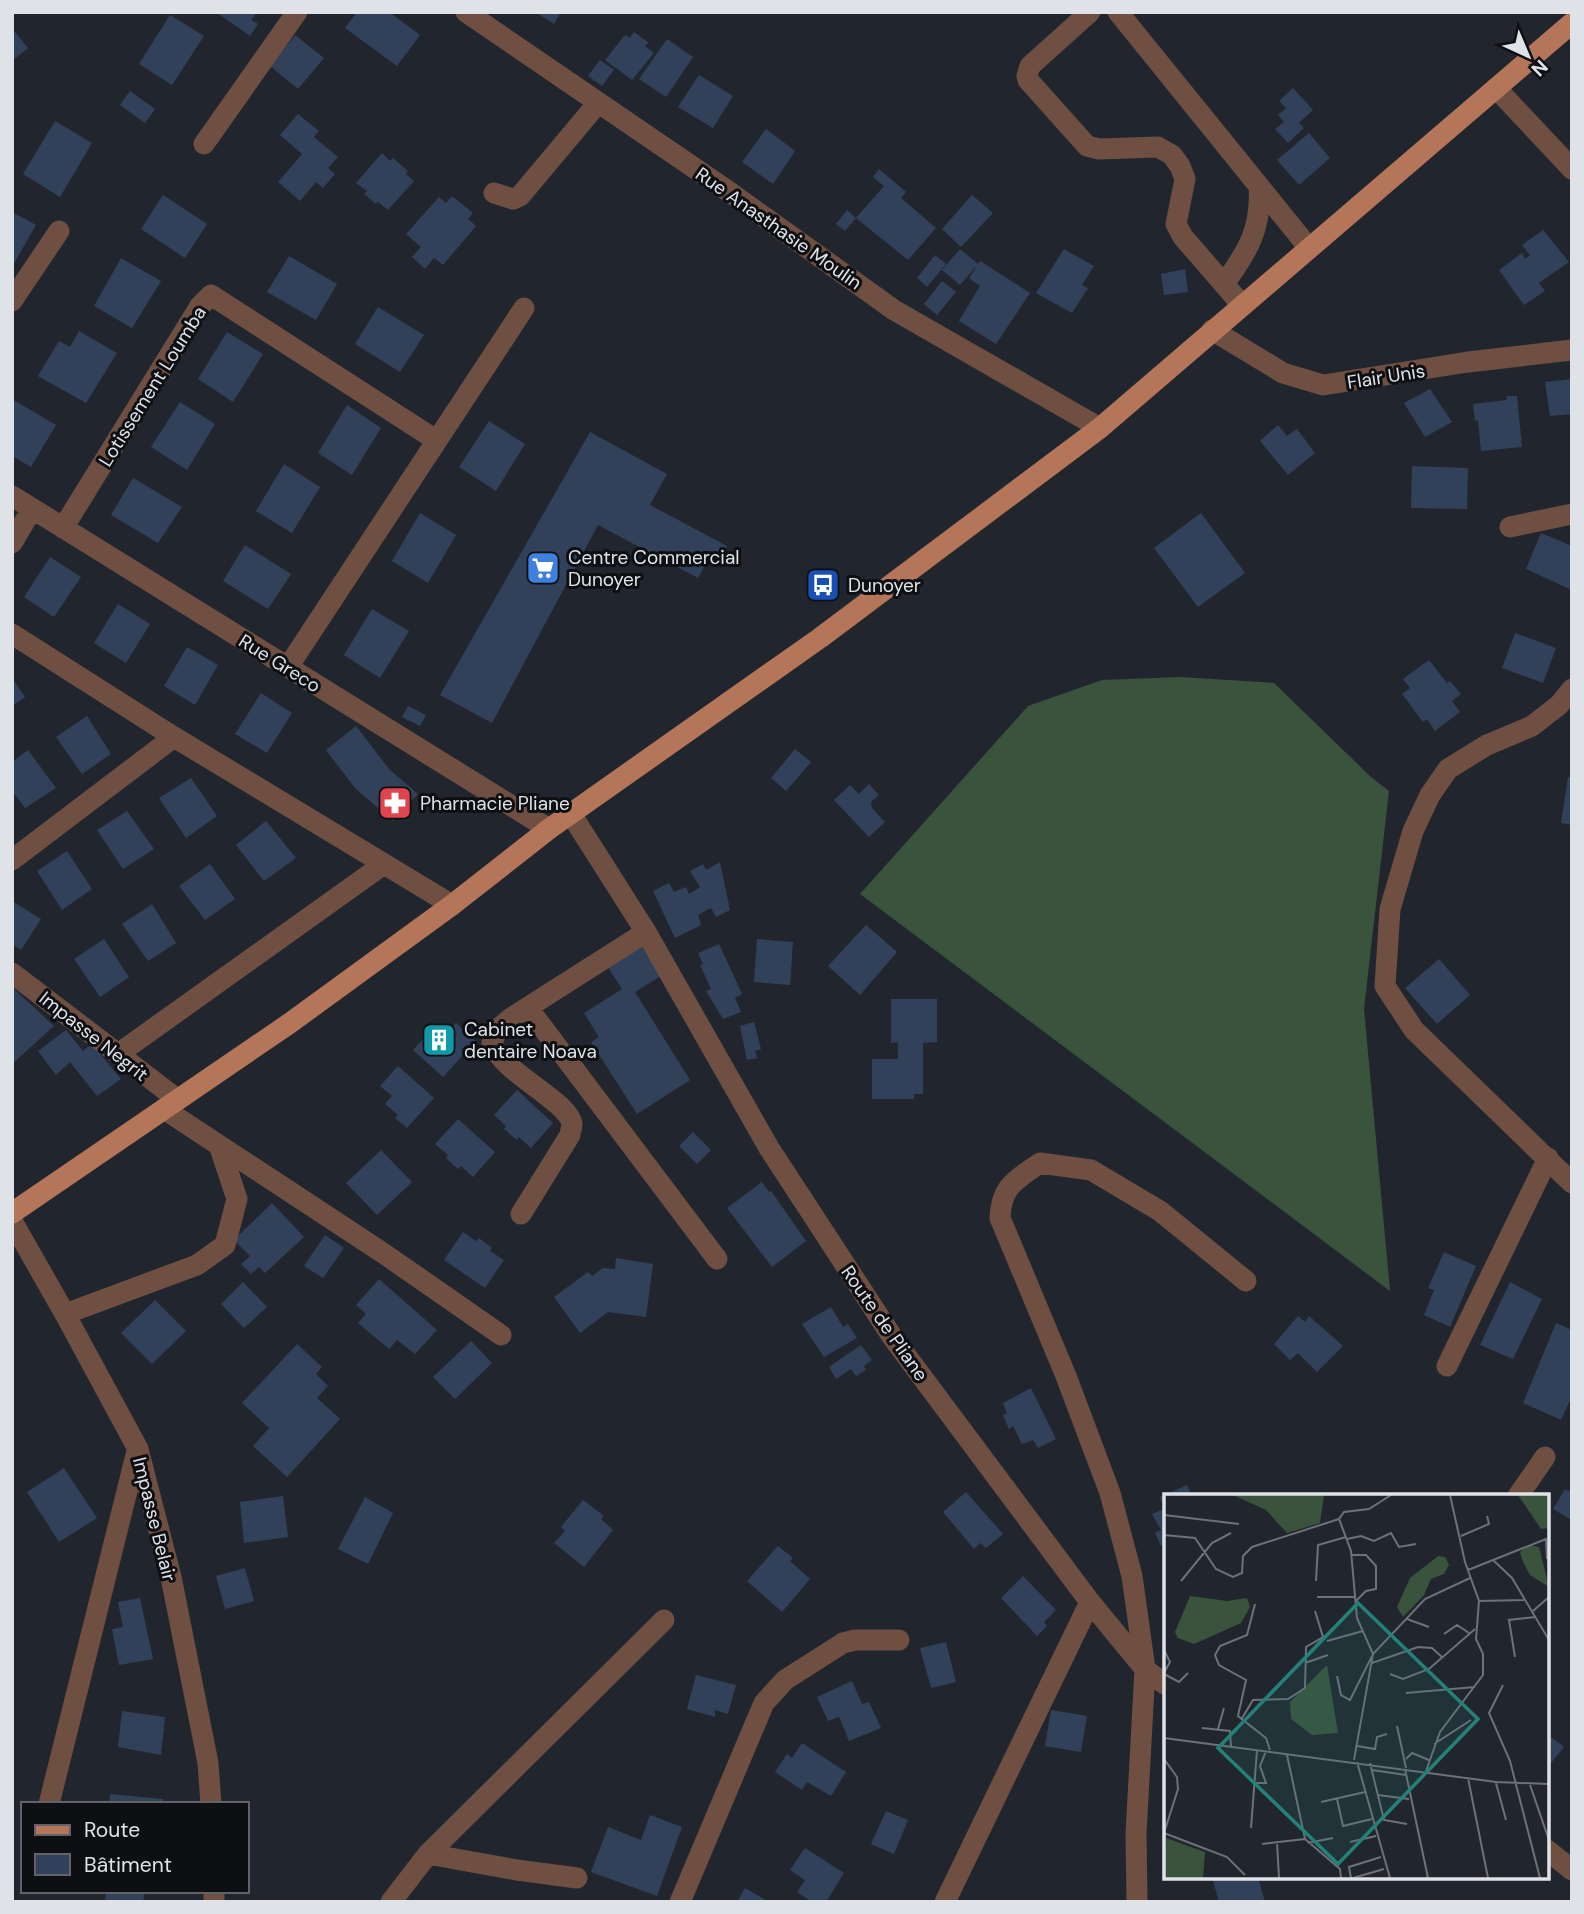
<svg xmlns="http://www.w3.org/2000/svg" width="1584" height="1914" font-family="'DM Sans',sans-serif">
	<rect width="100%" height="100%" fill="#21262e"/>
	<path fill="#3a533d" d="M 1181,677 L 1274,683 L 1371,777 L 1389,791 L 1364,1009 L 1390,1291 L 860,894 L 1028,706 L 1102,680 Z"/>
	<path fill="#32415a" d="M 216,12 L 257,12 L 251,20 L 258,24 L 250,36 Z
		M 357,12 L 389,12 L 420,35 L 397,66 L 345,28 Z
		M 535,12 L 561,12 L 554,24 Z
		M 170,15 L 204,36 L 172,85 L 139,64 Z
		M 15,32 L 28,48 L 12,61 L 12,34 Z
		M 634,32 L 649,43 L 645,46 L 654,53 L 632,80 L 605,60 L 625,35 L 630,38 Z
		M 295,35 L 324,58 L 298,89 L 270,66 Z
		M 667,39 L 693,57 L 666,97 L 639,79 Z
		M 600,60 L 614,70 L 602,86 L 588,76 Z
		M 699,75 L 733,96 L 713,128 L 678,107 Z
		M 1293,88 L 1313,110 L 1299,123 L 1304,128 L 1288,143 L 1275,129 L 1284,122 L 1278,115 L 1286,108 L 1279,101 Z
		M 130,91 L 155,109 L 145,123 L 120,105 Z
		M 298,114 L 319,131 L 314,137 L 338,157 L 328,168 L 335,174 L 323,188 L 316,182 L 300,201 L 278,182 L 302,154 L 280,135 Z
		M 55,121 L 92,143 L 60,197 L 23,174 Z
		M 766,129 L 795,151 L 773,184 L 742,162 Z
		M 1309,133 L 1330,158 L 1299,185 L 1277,160 Z
		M 382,153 L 390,161 L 393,158 L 408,171 L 406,174 L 414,181 L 388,210 L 378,202 L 376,204 L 364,194 L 367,191 L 356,183 Z
		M 879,169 L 906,192 L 901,198 L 936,228 L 908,260 L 856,218 L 884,186 L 873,177 Z
		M 163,195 L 207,224 L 185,258 L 141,229 Z
		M 972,195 L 993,213 L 961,247 L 942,229 Z
		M 452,196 L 473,213 L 468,219 L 476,226 L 443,265 L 434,258 L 425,269 L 412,257 L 421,247 L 406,234 L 439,197 L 446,203 Z
		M 847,210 L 856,218 L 845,231 L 836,224 Z
		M 12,212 L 36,225 L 12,267 Z
		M 1543,230 L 1569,262 L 1539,283 L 1545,291 L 1524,305 L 1499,270 L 1522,253 L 1525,259 L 1530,255 L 1522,245 Z
		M 960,249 L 978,264 L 960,285 L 942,270 Z
		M 1064,249 L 1094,266 L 1082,285 L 1088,288 L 1072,313 L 1036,293 Z
		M 935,255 L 946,264 L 927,287 L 917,278 Z
		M 289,256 L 337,284 L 316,320 L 267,292 Z
		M 121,258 L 161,281 L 132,328 L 94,306 Z
		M 980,261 L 1030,293 L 996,344 L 959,321 L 980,286 L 969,278 Z
		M 1185,269 L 1188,292 L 1164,295 L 1161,274 Z
		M 942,281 L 956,292 L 937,315 L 924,304 Z
		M 378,307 L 424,335 L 400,372 L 355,344 Z
		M 79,331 L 117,353 L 86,403 L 38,376 L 59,341 L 70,347 Z
		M 227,332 L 263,354 L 233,402 L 198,379 Z
		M 1572,379 L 1572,414 L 1550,416 L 1545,382 Z
		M 1430,389 L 1452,422 L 1425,437 L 1404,403 Z
		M 1506,396 L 1517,396 L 1522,447 L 1481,451 L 1478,420 L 1475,421 L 1473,404 L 1507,400 Z
		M 12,399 L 56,425 L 31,467 L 12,456 Z
		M 180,402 L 215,424 L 187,470 L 151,447 Z
		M 347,405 L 381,428 L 352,475 L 318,453 Z
		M 489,421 L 525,444 L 496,491 L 459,467 Z
		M 1278,425 L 1287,436 L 1297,429 L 1315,453 L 1288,475 L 1260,441 Z
		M 590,432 L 667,474 L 650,505 L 727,546 L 721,558 L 712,553 L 698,578 L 598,525 L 492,723 L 440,695 Z
		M 284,464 L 320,487 L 292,533 L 256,511 Z
		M 1412,466 L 1468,468 L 1467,509 L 1411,508 Z
		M 133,478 L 182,507 L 158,543 L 111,515 Z
		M 420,513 L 456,535 L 428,583 L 392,561 Z
		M 1201,513 L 1245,573 L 1198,607 L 1154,548 Z
		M 1541,533 L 1572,546 L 1572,590 L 1526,569 Z
		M 245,545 L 291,574 L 268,609 L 223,581 Z
		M 50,557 L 81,577 L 54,617 L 24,597 Z
		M 118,604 L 150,624 L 126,663 L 94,643 Z
		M 372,609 L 409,631 L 380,678 L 344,655 Z
		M 1515,633 L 1556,648 L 1543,683 L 1502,668 Z
		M 187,647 L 218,665 L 195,705 L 164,686 Z
		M 1429,660 L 1447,683 L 1450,681 L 1461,694 L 1452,701 L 1460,712 L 1435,731 L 1427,719 L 1423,722 L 1402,694 L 1410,688 L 1403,679 Z
		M 12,678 L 25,697 L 12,706 Z
		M 261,693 L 292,713 L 267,753 L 235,734 Z
		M 408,706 L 426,715 L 420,726 L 402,717 Z
		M 87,716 L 111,754 L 82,774 L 56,737 Z
		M 356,726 L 389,769 L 418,794 L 393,821 L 355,788 L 326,750 Z
		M 795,749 L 811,762 L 786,791 L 771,778 Z
		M 28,750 L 56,788 L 25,808 L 12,791 L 12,762 Z
		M 1568,777 L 1572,777 L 1572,825 L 1561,823 Z
		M 191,778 L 217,816 L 186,838 L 159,798 Z
		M 869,784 L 879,795 L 871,802 L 872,808 L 885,822 L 869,837 L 834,800 L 850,785 L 859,794 Z
		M 127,811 L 154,849 L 123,869 L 97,830 Z
		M 266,821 L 296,858 L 264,881 L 236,845 Z
		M 67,851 L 92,889 L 62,910 L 37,871 Z
		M 720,862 L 730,910 L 716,917 L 711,908 L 698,915 L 701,925 L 675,938 L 653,891 L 669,883 L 674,892 L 686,887 L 689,894 L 700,887 L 690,871 L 703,864 L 706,870 Z
		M 210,864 L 235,899 L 205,920 L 179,886 Z
		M 12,901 L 41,919 L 21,950 L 12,944 Z
		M 152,904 L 176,943 L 148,961 L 122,924 Z
		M 866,925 L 897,952 L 860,995 L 828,966 Z
		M 104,939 L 129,977 L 100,997 L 74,959 Z
		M 757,939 L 793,942 L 790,985 L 754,982 Z
		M 640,944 L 661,976 L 635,992 L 690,1080 L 637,1114 L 591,1042 L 599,1037 L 584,1013 L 622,989 L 607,966 Z
		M 719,944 L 742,994 L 735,998 L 741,1012 L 723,1019 L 706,991 L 711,989 L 700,965 L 703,964 L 698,953 Z
		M 1439,959 L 1470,995 L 1437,1024 L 1405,988 Z
		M 12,987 L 54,1026 L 12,1064 Z
		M 891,999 L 937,999 L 937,1042 L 923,1043 L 923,1094 L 914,1094 L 914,1099 L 872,1099 L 872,1059 L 898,1059 L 898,1042 L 891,1043 Z
		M 754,1022 L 761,1049 L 755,1051 L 757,1058 L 747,1060 L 740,1026 Z
		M 456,1023 L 476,1041 L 443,1077 L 413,1050 L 424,1038 L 427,1040 L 438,1028 L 446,1035 Z
		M 66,1030 L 83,1051 L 92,1044 L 121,1079 L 97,1096 L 70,1062 L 56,1075 L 38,1051 Z
		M 398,1066 L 434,1098 L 407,1128 L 395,1118 L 398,1115 L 385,1104 L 392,1096 L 380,1086 Z
		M 517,1090 L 553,1123 L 531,1148 L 519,1137 L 517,1140 L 504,1129 L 506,1126 L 494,1115 Z
		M 458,1119 L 495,1152 L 473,1177 L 461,1166 L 458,1169 L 446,1158 L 448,1155 L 435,1144 Z
		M 693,1132 L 711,1150 L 697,1164 L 679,1146 Z
		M 381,1150 L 412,1182 L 377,1215 L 346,1183 Z
		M 762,1182 L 769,1192 L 771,1191 L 806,1241 L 772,1267 L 727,1208 Z
		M 272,1203 L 304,1237 L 265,1273 L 259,1267 L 251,1274 L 241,1264 L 250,1256 L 234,1240 Z
		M 463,1232 L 476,1241 L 479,1238 L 492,1248 L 490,1251 L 504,1260 L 485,1288 L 444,1260 Z
		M 325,1235 L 344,1248 L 323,1278 L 304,1266 Z
		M 1444,1252 L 1476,1266 L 1450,1327 L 1424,1315 L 1434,1290 L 1428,1288 Z
		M 616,1258 L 653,1264 L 646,1317 L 608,1312 L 580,1333 L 554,1297 L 588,1272 L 592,1276 L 603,1268 L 615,1269 Z
		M 379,1279 L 437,1330 L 415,1354 L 397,1340 L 389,1349 L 358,1323 L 366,1314 L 356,1305 Z
		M 243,1282 L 267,1307 L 244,1328 L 221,1304 Z
		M 1510,1282 L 1542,1299 L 1513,1359 L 1480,1345 Z
		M 155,1300 L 186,1331 L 152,1364 L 121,1333 Z
		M 831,1307 L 843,1327 L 848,1324 L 857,1338 L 824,1357 L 802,1324 Z
		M 1298,1316 L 1305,1322 L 1309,1316 L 1343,1346 L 1317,1372 L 1298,1353 L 1290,1360 L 1274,1344 Z
		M 1556,1323 L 1572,1330 L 1572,1396 L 1561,1420 L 1523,1403 Z
		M 471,1341 L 492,1363 L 455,1399 L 433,1377 Z
		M 297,1344 L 322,1367 L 316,1374 L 328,1386 L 317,1398 L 340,1419 L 287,1477 L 253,1446 L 269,1428 L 242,1403 Z
		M 861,1345 L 872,1360 L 864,1366 L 866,1370 L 856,1376 L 851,1369 L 836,1379 L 829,1367 Z
		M 1031,1388 L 1056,1439 L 1038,1448 L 1033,1440 L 1022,1444 L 1013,1426 L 1009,1429 L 1003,1415 L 1007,1413 L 1003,1403 Z
		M 64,1468 L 97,1518 L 59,1542 L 27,1492 Z
		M 1187,1485 L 1192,1496 L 1166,1496 L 1166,1543 L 1161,1546 L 1155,1533 L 1161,1530 L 1152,1514 L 1164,1509 L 1160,1497 Z
		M 1565,1489 L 1572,1493 L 1572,1520 L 1553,1509 Z
		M 966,1492 L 1003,1534 L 986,1548 L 980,1543 L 974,1549 L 943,1512 Z
		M 283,1496 L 288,1537 L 244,1543 L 240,1502 Z
		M 365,1497 L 393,1513 L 368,1564 L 338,1549 Z
		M 583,1500 L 604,1516 L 601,1519 L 613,1530 L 584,1567 L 554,1543 L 565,1531 L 561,1527 Z
		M 778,1546 L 793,1558 L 790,1561 L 810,1579 L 782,1612 L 747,1581 Z
		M 245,1568 L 254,1601 L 225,1609 L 216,1576 Z
		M 1023,1576 L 1056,1610 L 1044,1622 L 1047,1626 L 1037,1636 L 1001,1598 Z
		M 140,1598 L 153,1659 L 119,1665 L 112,1629 L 123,1627 L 118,1602 Z
		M 946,1642 L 956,1682 L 931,1688 L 920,1648 Z
		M 696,1675 L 736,1685 L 728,1714 L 715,1710 L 715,1717 L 687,1709 Z
		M 852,1681 L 862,1704 L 869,1702 L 881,1728 L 849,1741 L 839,1717 L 828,1721 L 817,1697 Z
		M 1051,1710 L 1087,1716 L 1081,1752 L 1045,1746 Z
		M 122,1711 L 165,1717 L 161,1755 L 118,1747 Z
		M 1547,1734 L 1564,1747 L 1547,1768 Z
		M 802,1743 L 846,1772 L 831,1796 L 807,1782 L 802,1790 L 775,1772 L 787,1754 L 792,1758 Z
		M 110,1794 L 163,1799 L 163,1804 L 109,1804 Z
		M 886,1811 L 908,1820 L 894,1854 L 871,1844 Z
		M 650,1815 L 682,1827 L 657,1896 L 591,1872 L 608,1827 L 641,1840 Z
		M 805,1848 L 844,1873 L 826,1902 L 812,1902 L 797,1892 L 805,1880 L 790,1870 Z
		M 1212,1877 L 1258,1877 L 1265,1902 L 1219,1902 Z
		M 745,1888 L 769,1902 L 737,1902 Z
		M 106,1891 L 145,1891 L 143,1902 L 105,1902 Z"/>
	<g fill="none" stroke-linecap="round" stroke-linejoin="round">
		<path stroke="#6e4f41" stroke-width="21" d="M 466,12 L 728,191 L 894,310 L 1100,428
			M 1090,12 L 1030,66 L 1027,76 L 1028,80 L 1087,146 L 1099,149 L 1158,147 L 1172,155 L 1180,166 L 1185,179 L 1176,224 L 1183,237 L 1242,305
			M 1118,12 L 1309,248
			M 1496,88 L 1572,169
			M 204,144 L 297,12
			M 494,193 L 513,199 L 520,196 L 598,103
			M 1224,284 C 1248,251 1262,228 1259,186
			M 12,301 L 59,231
			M 1212,330 L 1283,373 L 1323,385 L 1468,362 L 1572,350
			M 12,496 L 549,829
			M 1510,527 L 1572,514
			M 63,528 L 200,306 L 211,295 L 436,440
			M 12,543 L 32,509
			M 12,634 L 174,737 L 452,905
			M 288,667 L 524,308
			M 1572,689 L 1559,705 L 1532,726 L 1487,745 L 1448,769 L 1430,795 L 1413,831 L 1390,909 L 1385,986 L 1414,1030 L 1572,1183
			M 571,814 L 646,932 L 769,1148 L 893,1338 L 1090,1602 L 1145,1669 L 1166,1685
			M 12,860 L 174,737
			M 12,973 L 177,1099
			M 528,1008 L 717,1259
			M 118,1054 L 384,864
			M 164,1109 L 383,1253 L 501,1335
			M 521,1214 L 570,1135 C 570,1132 572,1128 572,1124 C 569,1101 503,1074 492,1043 L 497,1030 L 511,1018 L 646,932
			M 12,1221 L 65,1314 L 138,1449 L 171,1577 L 208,1763 L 211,1804
			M 65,1314 L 197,1265 L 225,1245 L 237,1199 L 220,1148
			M 1447,1366 L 1548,1158
			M 1518,1496 L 1545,1457
			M 49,1804 L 137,1451
			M 1547,1850 L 1572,1870
			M 428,1854 L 517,1870 L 577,1878
			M 214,1891 L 214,1902
			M 391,1902 L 428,1854 L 664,1620
			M 680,1902 L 764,1703 L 785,1680 L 843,1643 L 855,1640 L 899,1640
			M 945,1902 L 1090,1602
			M 1137,1902 L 1136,1834 L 1145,1669 L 1132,1576 L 1110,1493 L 1066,1376 L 1000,1218 C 1001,1186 1016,1180 1040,1163 L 1091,1170 L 1160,1211 L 1246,1281"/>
		<path stroke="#b57559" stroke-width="21" d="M 12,1213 L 290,1023 L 452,905 L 549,829 L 820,638 L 1100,428 L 1572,23"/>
	</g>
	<defs>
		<symbol id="supermarket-square" viewBox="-11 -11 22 22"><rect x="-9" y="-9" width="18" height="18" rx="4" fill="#3f7fe0" stroke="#0d0f13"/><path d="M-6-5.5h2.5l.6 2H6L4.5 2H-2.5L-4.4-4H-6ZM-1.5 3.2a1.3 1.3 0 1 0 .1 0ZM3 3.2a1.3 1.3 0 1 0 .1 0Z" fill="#fff"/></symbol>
		<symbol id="bus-square" viewBox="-11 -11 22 22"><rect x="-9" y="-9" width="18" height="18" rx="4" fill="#1a4fb4" stroke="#0d0f13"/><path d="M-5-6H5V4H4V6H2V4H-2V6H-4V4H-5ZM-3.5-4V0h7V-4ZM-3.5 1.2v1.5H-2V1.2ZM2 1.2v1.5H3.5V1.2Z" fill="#fff"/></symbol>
		<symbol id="pharmacy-square" viewBox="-11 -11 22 22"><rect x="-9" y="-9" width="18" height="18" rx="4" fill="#e0444e" stroke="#0d0f13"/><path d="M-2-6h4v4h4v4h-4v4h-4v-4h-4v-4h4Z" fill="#fff"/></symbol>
		<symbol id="building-square" viewBox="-11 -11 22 22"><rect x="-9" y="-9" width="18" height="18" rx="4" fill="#0f9aa8" stroke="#0d0f13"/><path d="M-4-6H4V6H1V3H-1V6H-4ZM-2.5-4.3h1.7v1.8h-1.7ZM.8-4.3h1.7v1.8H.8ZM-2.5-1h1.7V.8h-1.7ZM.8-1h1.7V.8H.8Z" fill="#fff"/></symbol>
	</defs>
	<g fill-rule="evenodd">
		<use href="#supermarket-square" x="524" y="549" width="38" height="38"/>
		<use href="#bus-square" x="804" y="566" width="38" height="38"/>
		<use href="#pharmacy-square" x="376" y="784" width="38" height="38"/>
		<use href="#building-square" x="420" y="1021" width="38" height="38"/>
	</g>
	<g text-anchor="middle" stroke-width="6" stroke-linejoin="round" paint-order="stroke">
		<g font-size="19" fill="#dfe2e7" stroke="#0d0f13">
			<text transform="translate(779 228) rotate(35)" y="7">Rue Anasthasie Moulin</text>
			<text transform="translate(1386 376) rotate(-9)" y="7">Flair Unis</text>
			<text transform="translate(152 386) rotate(-58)" y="7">Lotissement Loumba</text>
			<text transform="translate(280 663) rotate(32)" y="7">Rue Greco</text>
			<text transform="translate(94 1036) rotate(38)" y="7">Impasse Negrit</text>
			<text transform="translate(885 1323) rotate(55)" y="7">Route de Pliane</text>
			<text transform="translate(155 1519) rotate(76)" y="7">Impasse Belair</text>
		</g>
		<g font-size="19" fill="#dfe2e7" stroke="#0d0f13" text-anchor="start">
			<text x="568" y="564">Centre Commercial<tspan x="568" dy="22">Dunoyer</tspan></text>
			<text x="848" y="592">Dunoyer</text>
			<text x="420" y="810">Pharmacie Pliane</text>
			<text x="464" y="1036">Cabinet<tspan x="464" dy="22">dentaire Noava</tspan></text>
		</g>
	</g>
	<g transform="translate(1164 1494)">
		<rect width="385" height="385" fill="#21262e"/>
		<path d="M 69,1 L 160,1 L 156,29 L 123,39 L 102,16 ZM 354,1 L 385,1 L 385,34 L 377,35 ZM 365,51 L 375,53 L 385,93 L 366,81 L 359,68 L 356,58 ZM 274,62 L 281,63 L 285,71 L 280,80 L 267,85 L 260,101 L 239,123 L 233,113 L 246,84 ZM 26,102 L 63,107 L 83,104 L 86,113 L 77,129 L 30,150 L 14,144 L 11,138 ZM 163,171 L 174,239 L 148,241 L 127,225 L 126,208 ZM 2,344 L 41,358 L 39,384 L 0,384 Z" fill="#3a533d"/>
		<path fill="none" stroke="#6d7178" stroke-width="2" d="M 0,21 L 75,30M 0,41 L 31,44 L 52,75 L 69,83 L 78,79 L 79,62 L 88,53 L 175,25M 297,42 L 325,30 L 323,22M 183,45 L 197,42 L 210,47 L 227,39 L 235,53 L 252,50M 187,61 L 202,61 L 212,72 L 212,95 L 202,97 L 191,108M 329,66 L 348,84 L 385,146M 304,76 L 382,45 L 383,65M 17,87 L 48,49 L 67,39M 152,87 L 154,51 L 182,43M 153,103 L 191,103M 315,107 L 360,106M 91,110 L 83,141 L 56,152 L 51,161 L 55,171 L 82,186 L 74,222 L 102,244 L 106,256M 369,117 L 385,103M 243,125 L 265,133M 280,140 L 293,131 L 305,139M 163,147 L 199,137M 0,156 L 6,168 L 0,179M 351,163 L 345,126 L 372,123M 141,169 L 164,161M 208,169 L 254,153 L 268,154 L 279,164M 0,180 L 15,188 L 24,179M 226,180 L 239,185 L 265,175 L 311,135M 173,182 L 177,201 L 186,206 L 209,160 L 261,105 L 306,84M 339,191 L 325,219 L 346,267 L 376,384M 242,199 L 311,193M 77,226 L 89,206 L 124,205 L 141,194 L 142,153 L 159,143 L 151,117M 233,232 L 242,274M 38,234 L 66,237 L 67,253M 54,235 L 60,214M 0,244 L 332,288 L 385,290M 270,250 L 307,226M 193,252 L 211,255 L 213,243 L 223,240M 123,261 L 141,345 L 176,375 L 177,384M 0,265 L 13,283 L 14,295 L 0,339M 242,265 L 248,259 L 265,266M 190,266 L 209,160 L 193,124 L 187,57 L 175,25 L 180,18 L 205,15 L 227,1M 193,268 L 226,384M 206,269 L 220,326 L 243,330M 241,275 L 264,384M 208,276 L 242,281M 262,277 L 276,238 L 319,181 L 319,160 L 312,145 L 315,107 L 301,68 L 286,1M 304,284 L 324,384M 90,289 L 102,289 L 96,272 L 102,257M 332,289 L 342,326M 366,291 L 385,346M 214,301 L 245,305M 173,305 L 179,332 L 208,325M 157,308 L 201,298M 87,334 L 93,256M 0,339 L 63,363 L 81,381M 113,348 L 115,384M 186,348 L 212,342M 144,349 L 169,344M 98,350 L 141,345M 187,384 L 185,373 L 217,363M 189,384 L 220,375"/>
		<path fill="#24817a" fill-opacity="0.15" stroke="#24817a" stroke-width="3.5" d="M 194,109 L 314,225 L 174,370 L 54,254 Z"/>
		<rect width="385" height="385" fill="none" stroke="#dfe2e7" stroke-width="3.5"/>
	</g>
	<rect width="1584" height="1914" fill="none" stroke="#dfe2e7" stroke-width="28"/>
	<rect x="21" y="1802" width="228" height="91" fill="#0d0f13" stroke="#616368" stroke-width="2"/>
	<rect x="35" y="1825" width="35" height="10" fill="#b57559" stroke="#616368" stroke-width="2"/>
	<text x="84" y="1837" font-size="21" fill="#dfe2e7">Route</text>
	<rect x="35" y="1854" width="35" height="21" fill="#32415a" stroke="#616368" stroke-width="2"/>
	<text x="84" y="1872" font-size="21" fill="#dfe2e7">Bâtiment</text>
	<g transform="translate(1528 56) rotate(136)" stroke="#0d0f13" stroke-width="5" paint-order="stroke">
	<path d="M0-5L12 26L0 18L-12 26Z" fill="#dfe2e7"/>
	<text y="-10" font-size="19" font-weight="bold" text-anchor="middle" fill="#dfe2e7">N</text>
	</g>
</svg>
